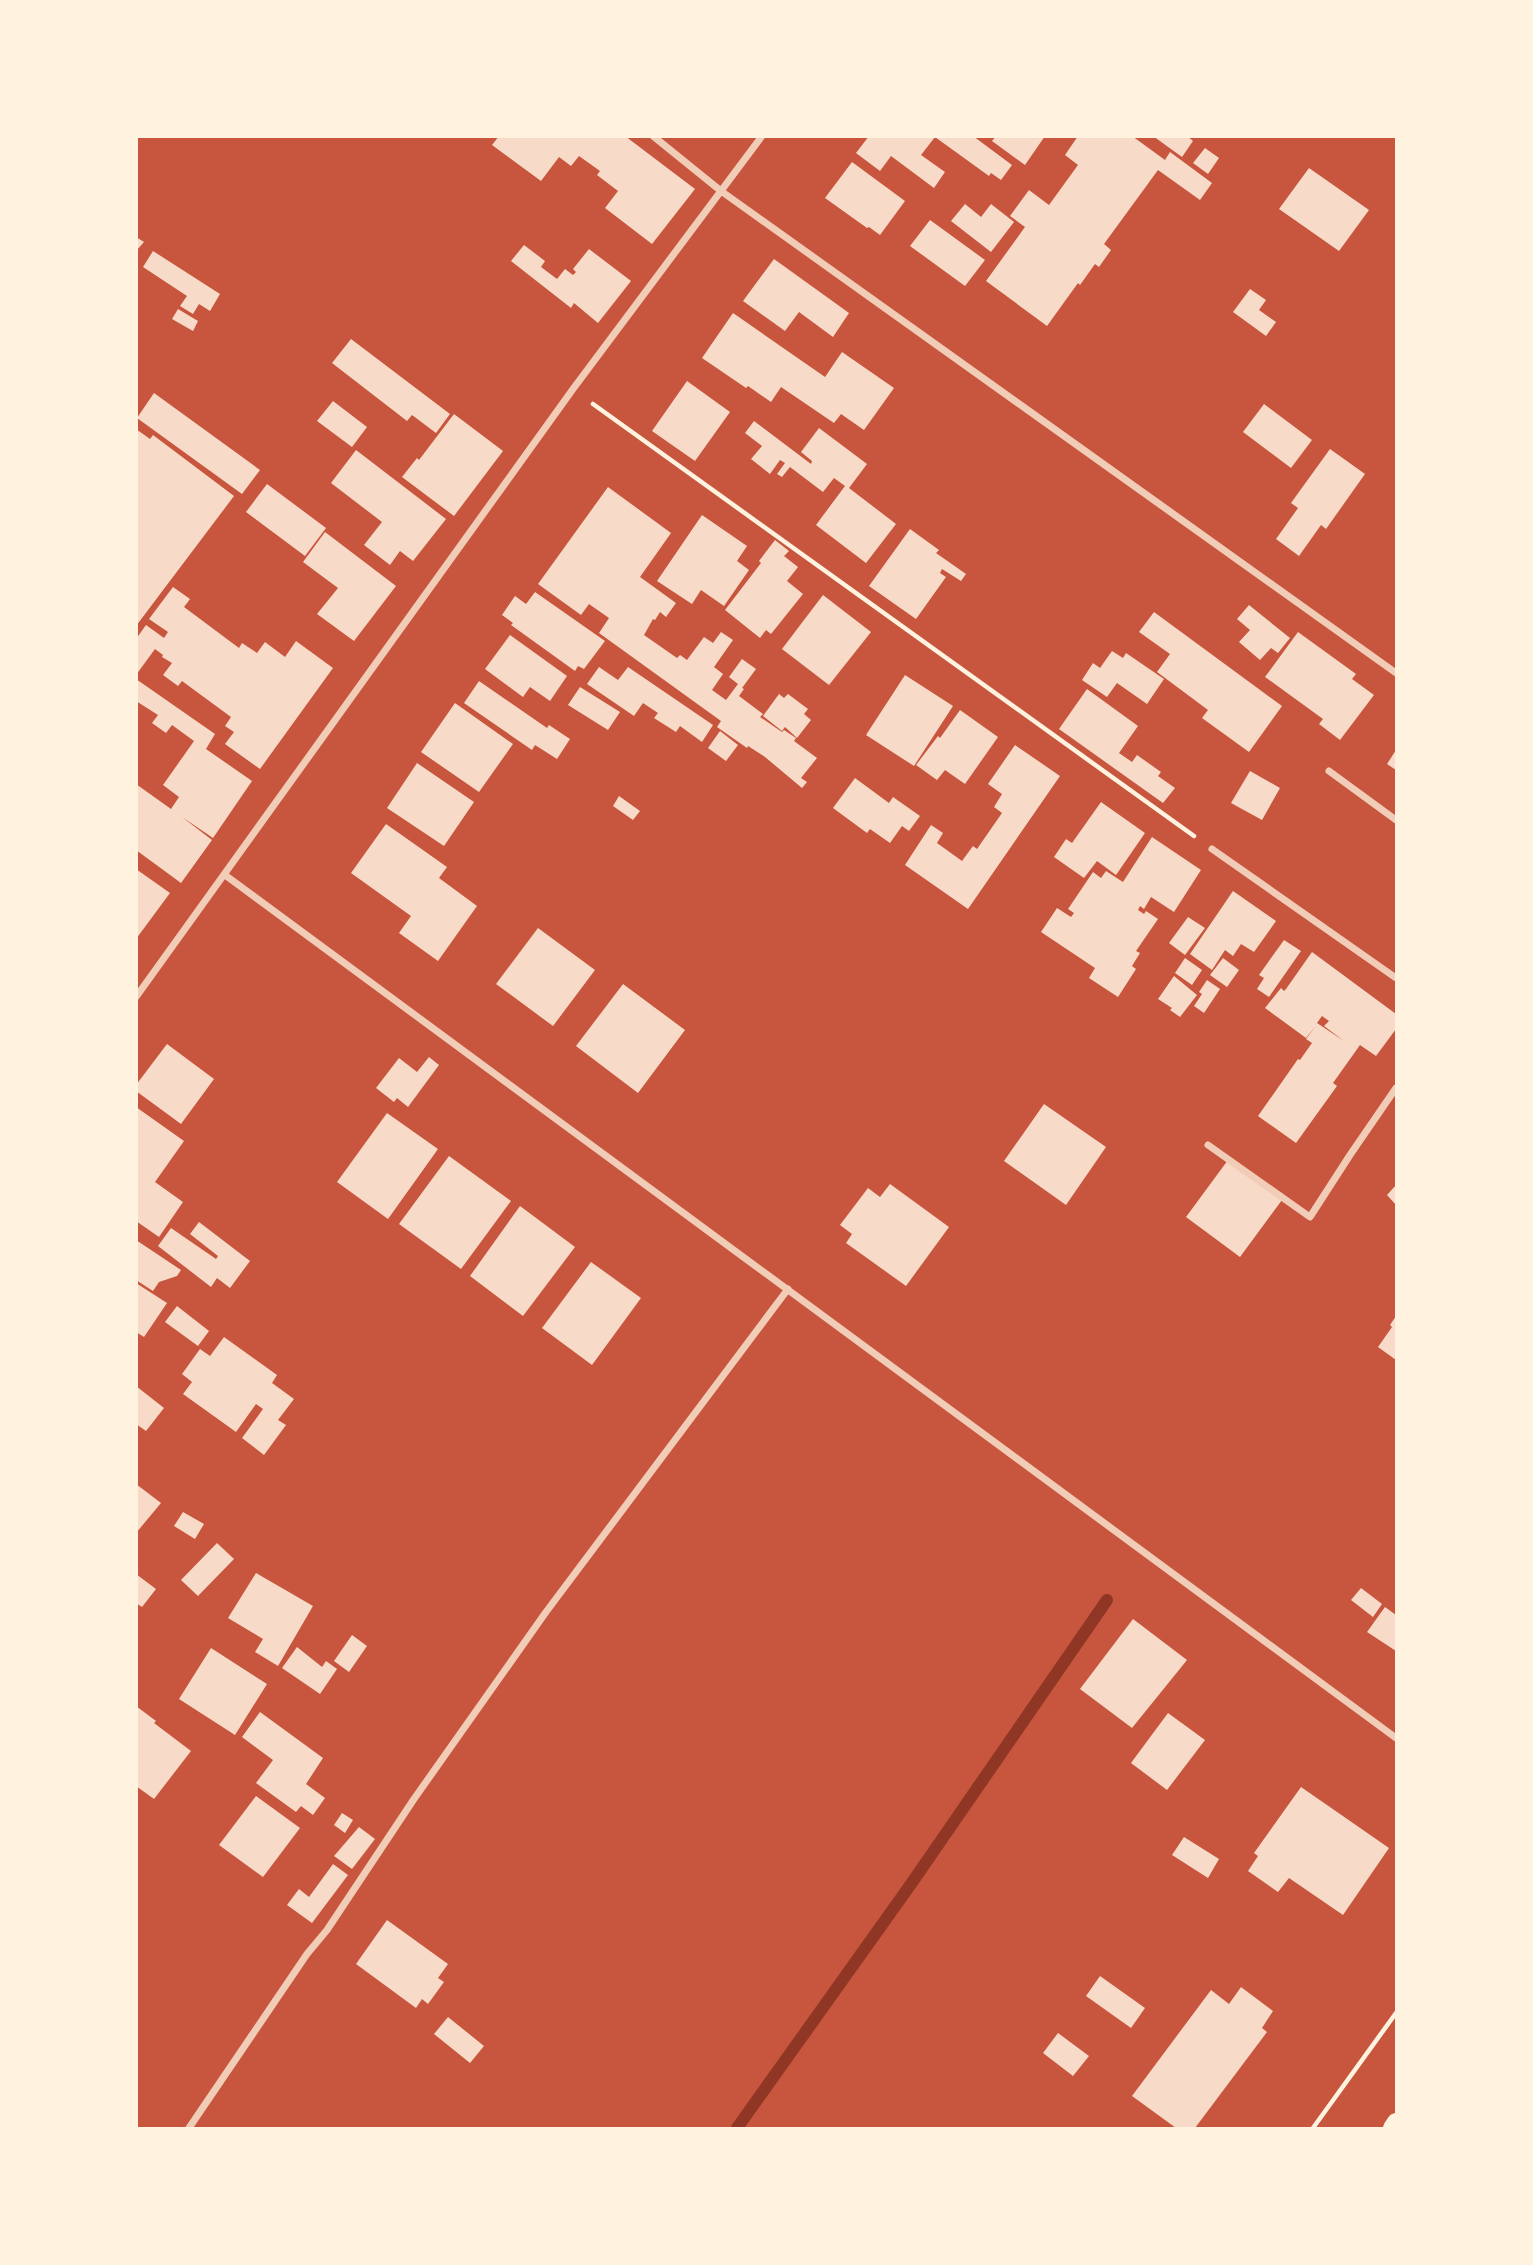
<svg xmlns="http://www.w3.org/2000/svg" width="1533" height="2265" font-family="Montserrat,sans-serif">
	<rect width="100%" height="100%" fill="#c8553d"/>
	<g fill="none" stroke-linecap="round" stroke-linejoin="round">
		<path stroke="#8f3625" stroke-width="12" d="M 737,2128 L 911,1884 L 1107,1600"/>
	</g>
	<path fill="#f7dbc8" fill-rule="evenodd" d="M 499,136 L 625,136 L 695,189 L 652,244 L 605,208 L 618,191 L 597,175 L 600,171 L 579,156 L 571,166 L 559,157 L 541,181 L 492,145 Z
		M 869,136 L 973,136 L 1012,165 L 1001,180 L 991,173 L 989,176 L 935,137 L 921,155 L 945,172 L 934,188 L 891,156 L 880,171 L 856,153 Z
		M 996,136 L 1045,136 L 1025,165 L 992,141 Z
		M 1078,136 L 1132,136 L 1165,160 L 1170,152 L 1212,183 L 1200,200 L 1158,170 L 1104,244 L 1111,250 L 1099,267 L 1095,264 L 1080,285 L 1078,283 L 1047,326 L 986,281 L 1025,227 L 1010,216 L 1029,190 L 1049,205 L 1078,165 L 1065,155 Z
		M 1153,136 L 1187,136 L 1193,141 L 1182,157 Z
		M 1205,148 L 1219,158 L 1208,174 L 1193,163 Z
		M 852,162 L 905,201 L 880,235 L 869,227 L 867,228 L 825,198 Z
		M 1309,168 L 1369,210 L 1339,251 L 1279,209 Z
		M 965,204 L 981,217 L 991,204 L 1014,222 L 991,252 L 951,221 Z
		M 930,220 L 985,260 L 965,286 L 910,246 Z
		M 136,237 L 144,242 L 136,251 Z
		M 524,245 L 545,261 L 541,267 L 557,279 L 565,269 L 573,275 L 576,272 L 573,269 L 589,249 L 631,281 L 598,323 L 574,303 L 571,308 L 511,261 Z
		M 153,251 L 220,294 L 210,311 L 199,304 L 193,314 L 180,306 L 187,296 L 143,267 Z
		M 774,259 L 849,313 L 833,337 L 799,312 L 785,331 L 743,301 Z
		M 1250,289 L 1266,300 L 1259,310 L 1276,322 L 1266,336 L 1233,312 Z
		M 178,309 L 198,321 L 193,331 L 172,319 Z
		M 733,313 L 825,377 L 842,352 L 894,388 L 864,430 L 841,414 L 834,423 L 781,387 L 771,402 L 748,386 L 746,388 L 702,358 Z
		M 351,339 L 450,414 L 436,433 L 412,415 L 407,421 L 332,363 Z
		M 687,381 L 730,412 L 695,461 L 652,431 Z
		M 154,393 L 260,470 L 242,494 L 137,418 Z
		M 333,401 L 367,427 L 352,447 L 317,421 Z
		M 1264,404 L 1312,440 L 1291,468 L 1243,432 Z
		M 454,414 L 503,451 L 454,516 L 402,477 L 417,458 L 419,460 Z
		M 754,421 L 811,464 L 812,461 L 801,452 L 819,428 L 867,464 L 849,488 L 896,524 L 866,563 L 816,525 L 845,486 L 834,478 L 823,492 L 790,467 L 782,477 L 777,474 L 785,463 L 780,460 L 770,474 L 751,459 L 762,446 L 745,433 Z
		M 136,429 L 150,439 L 153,435 L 234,496 L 136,626 Z
		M 1330,449 L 1365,474 L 1326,529 L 1321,525 L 1299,556 L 1276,539 L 1298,508 L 1291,503 Z
		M 356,450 L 446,519 L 413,561 L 400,551 L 390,565 L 364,545 L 382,522 L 331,483 Z
		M 267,484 L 326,528 L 305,556 L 246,512 Z
		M 608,487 L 671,533 L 640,577 L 676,603 L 666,617 L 660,612 L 655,620 L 653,619 L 644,635 L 677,658 L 680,655 L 687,660 L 704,637 L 713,643 L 721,632 L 733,640 L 714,667 L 723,674 L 712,690 L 726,700 L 738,684 L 729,677 L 742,659 L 756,669 L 742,688 L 744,689 L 739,696 L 763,714 L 760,717 L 782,732 L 784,730 L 796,738 L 794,741 L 817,758 L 801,778 L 807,782 L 802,788 L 765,757 L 748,746 L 747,748 L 717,727 L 721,721 L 599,633 L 609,618 L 589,604 L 581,615 L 538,584 Z
		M 702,515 L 747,546 L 737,561 L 749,570 L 724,606 L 701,590 L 692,604 L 657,581 Z
		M 910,529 L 939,550 L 936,553 L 966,574 L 961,581 L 942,569 L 940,573 L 946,577 L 916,619 L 869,586 Z
		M 325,532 L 396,586 L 354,641 L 317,614 L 338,588 L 303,562 Z
		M 775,540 L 789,551 L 784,556 L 798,567 L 787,581 L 803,594 L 771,634 L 766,630 L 760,638 L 725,610 L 761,563 L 759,561 Z
		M 173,587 L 190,599 L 184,607 L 239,648 L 242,643 L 257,653 L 265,642 L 285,657 L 296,641 L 333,668 L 260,769 L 225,744 L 234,732 L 225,726 L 231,717 L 182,681 L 178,686 L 163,675 L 172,663 L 162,657 L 163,655 L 155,649 L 136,675 L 136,639 L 146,625 L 164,638 L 168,632 L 149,619 Z
		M 535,592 L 605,641 L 584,669 L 578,666 L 575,671 L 511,625 L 513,623 L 502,615 L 515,596 L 526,604 Z
		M 823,595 L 871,632 L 829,685 L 782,649 Z
		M 1249,605 L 1290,638 L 1278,653 L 1271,648 L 1260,660 L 1239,642 L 1250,630 L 1237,619 Z
		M 1154,612 L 1282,706 L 1249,752 L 1202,718 L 1208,710 L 1157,672 L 1170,654 L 1139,632 Z
		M 1298,632 L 1356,674 L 1352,679 L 1374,695 L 1340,740 L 1319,724 L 1323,719 L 1265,677 Z
		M 510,635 L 567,676 L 550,701 L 530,687 L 523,697 L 485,669 Z
		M 1112,651 L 1123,658 L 1126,653 L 1164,679 L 1147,704 L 1117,683 L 1107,697 L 1082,680 L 1093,663 L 1100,668 Z
		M 599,667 L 618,680 L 628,667 L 713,725 L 702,742 L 680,726 L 676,732 L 654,718 L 658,713 L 643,703 L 634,716 L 587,684 Z
		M 905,675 L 953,706 L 914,766 L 866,735 Z
		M 136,679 L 215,734 L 206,749 L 252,781 L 213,838 L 182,817 L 212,840 L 181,883 L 136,850 L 136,784 L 171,809 L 179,797 L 163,785 L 194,741 L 172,725 L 166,733 L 152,723 L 158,715 L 136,701 Z
		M 479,681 L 547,728 L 549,725 L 570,739 L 557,759 L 535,745 L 532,750 L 464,703 Z
		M 580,687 L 620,712 L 608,730 L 568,705 Z
		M 1087,689 L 1138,726 L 1119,753 L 1132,762 L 1137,755 L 1161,772 L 1158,776 L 1175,788 L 1163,803 L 1059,729 Z
		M 779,694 L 784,698 L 788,694 L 808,709 L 804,714 L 811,720 L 797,738 L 785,727 L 782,731 L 763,716 Z
		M 455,703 L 513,744 L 479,792 L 421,752 Z
		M 960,710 L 998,737 L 965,784 L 945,770 L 937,780 L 916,765 L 938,736 L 940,738 Z
		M 720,731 L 738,745 L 726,761 L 708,748 Z
		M 1015,745 L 1060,776 L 968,909 L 905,865 L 931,825 L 943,833 L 937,843 L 962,861 L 973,846 L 977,849 L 1002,813 L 994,807 L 1002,794 L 988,784 Z
		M 1396,750 L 1396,770 L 1387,764 Z
		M 417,763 L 474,802 L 444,846 L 387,808 Z
		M 1250,771 L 1280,788 L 1262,820 L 1231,803 Z
		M 855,778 L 889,803 L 893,797 L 920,816 L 909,831 L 902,826 L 890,843 L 870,829 L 867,833 L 833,808 Z
		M 619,796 L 640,811 L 633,820 L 613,806 Z
		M 1101,802 L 1145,833 L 1116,875 L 1097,861 L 1084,878 L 1054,857 L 1066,839 L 1072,843 Z
		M 386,824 L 447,867 L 439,878 L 477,906 L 438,961 L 399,933 L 411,916 L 351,873 Z
		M 1152,837 L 1201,870 L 1174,912 L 1151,897 L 1144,909 L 1140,906 L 1138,910 L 1144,914 L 1146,911 L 1158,919 L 1136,951 L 1140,953 L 1132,966 L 1136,969 L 1118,997 L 1089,978 L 1095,968 L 1041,932 L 1057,908 L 1071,917 L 1074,913 L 1068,909 L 1093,872 L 1101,878 L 1106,871 L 1123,882 Z
		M 136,869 L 170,893 L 136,939 Z
		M 1233,891 L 1276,921 L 1254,952 L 1241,944 L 1233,956 L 1225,950 L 1212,970 L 1190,954 Z
		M 1188,917 L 1205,928 L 1185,955 L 1169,943 Z
		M 538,928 L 595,970 L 553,1026 L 496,984 Z
		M 1284,940 L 1301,951 L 1269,997 L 1257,989 L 1264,978 L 1259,975 Z
		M 1312,952 L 1396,1014 L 1396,1029 L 1376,1056 L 1360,1045 L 1333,1083 L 1337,1086 L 1296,1143 L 1258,1116 L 1298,1059 L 1300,1060 L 1312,1043 L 1306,1039 L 1315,1027 L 1306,1038 L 1265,1008 L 1281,988 L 1284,991 L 1286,989 ZM 1322,1016 L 1329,1021 L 1324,1026 L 1344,1041 L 1317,1023 Z
		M 1185,958 L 1202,970 L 1192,985 L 1175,973 Z
		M 1223,958 L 1239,970 L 1227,987 L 1210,975 Z
		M 1174,976 L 1197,995 L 1180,1017 L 1170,1010 L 1172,1008 L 1158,999 Z
		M 1207,980 L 1220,989 L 1204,1013 L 1194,1006 L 1202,994 L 1199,992 Z
		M 623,984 L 685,1030 L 638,1093 L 576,1046 Z
		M 167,1044 L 214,1079 L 181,1124 L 136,1091 L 136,1085 Z
		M 429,1057 L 439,1065 L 408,1107 L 397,1098 L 394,1102 L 376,1088 L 399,1058 L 417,1072 Z
		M 1044,1104 L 1106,1147 L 1066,1205 L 1004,1161 Z
		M 136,1107 L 184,1141 L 155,1182 L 183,1202 L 159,1237 L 136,1221 Z
		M 387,1113 L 438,1149 L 388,1219 L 337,1182 Z
		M 449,1156 L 511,1201 L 461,1269 L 399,1224 Z
		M 1228,1160 L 1282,1200 L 1240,1257 L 1186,1217 Z
		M 890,1184 L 949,1227 L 906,1286 L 846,1243 L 852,1234 L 840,1225 L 868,1188 L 880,1197 Z
		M 1396,1185 L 1396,1205 L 1387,1195 Z
		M 520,1206 L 575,1247 L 523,1316 L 470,1276 Z
		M 199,1222 L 250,1261 L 230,1288 L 217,1278 L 211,1287 L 158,1246 L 171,1228 L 216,1259 L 218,1256 L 190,1234 Z
		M 136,1240 L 181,1270 L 177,1276 L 159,1282 L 153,1291 L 136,1280 Z
		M 591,1262 L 641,1298 L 592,1365 L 542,1328 Z
		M 136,1283 L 167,1303 L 144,1337 L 136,1332 Z
		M 177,1306 L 209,1331 L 198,1346 L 165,1322 Z
		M 1396,1316 L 1396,1360 L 1378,1347 L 1392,1327 L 1390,1325 Z
		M 224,1337 L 277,1375 L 272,1383 L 294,1399 L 278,1420 L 286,1425 L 264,1455 L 242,1438 L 263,1409 L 256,1404 L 236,1432 L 183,1394 L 192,1382 L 182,1374 L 200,1349 L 210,1356 Z
		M 136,1386 L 164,1408 L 146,1431 L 136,1424 Z
		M 136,1484 L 161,1503 L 136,1533 Z
		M 183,1512 L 204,1524 L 195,1539 L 174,1526 Z
		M 217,1543 L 234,1559 L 198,1596 L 181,1580 Z
		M 256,1573 L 313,1606 L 278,1666 L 255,1652 L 263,1639 L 228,1618 Z
		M 136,1574 L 156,1589 L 142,1607 L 136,1603 Z
		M 1361,1588 L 1382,1604 L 1373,1617 L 1351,1600 Z
		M 1385,1607 L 1396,1615 L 1396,1651 L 1367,1632 Z
		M 1133,1619 L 1187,1660 L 1132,1728 L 1080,1689 Z
		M 352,1635 L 367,1646 L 349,1672 L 334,1661 Z
		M 297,1647 L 322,1667 L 326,1661 L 337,1669 L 320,1694 L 282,1668 Z
		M 211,1648 L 267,1684 L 235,1735 L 179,1699 Z
		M 136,1706 L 156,1721 L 154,1723 L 191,1751 L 154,1799 L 136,1786 Z
		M 260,1712 L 323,1758 L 306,1784 L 325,1798 L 313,1815 L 301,1806 L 296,1812 L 256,1783 L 273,1760 L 242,1737 Z
		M 1168,1713 L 1205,1740 L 1167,1790 L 1131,1763 Z
		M 1301,1787 L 1389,1848 L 1343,1915 L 1289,1878 L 1278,1892 L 1248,1871 L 1258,1856 L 1254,1853 Z
		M 256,1796 L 300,1828 L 263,1877 L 219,1845 Z
		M 342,1813 L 353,1820 L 345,1833 L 334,1825 Z
		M 359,1827 L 375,1839 L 352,1869 L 334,1856 Z
		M 1184,1837 L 1219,1859 L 1208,1878 L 1172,1855 Z
		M 333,1864 L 348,1875 L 312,1923 L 287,1905 L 299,1889 L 309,1897 Z
		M 387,1920 L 448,1964 L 438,1978 L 444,1982 L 428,2004 L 422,1999 L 416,2008 L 356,1964 Z
		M 1100,1976 L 1145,2008 L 1131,2028 L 1086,1996 Z
		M 1241,1987 L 1273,2011 L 1262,2028 L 1267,2032 L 1195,2128 L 1176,2128 L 1132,2096 L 1211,1990 L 1229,2004 Z
		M 448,2017 L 484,2046 L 470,2063 L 434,2034 Z
		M 1058,2033 L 1089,2056 L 1073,2076 L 1043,2053 Z"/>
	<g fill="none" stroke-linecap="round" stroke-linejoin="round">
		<path stroke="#fff3e0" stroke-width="4.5" d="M 593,404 L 1194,836
			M 1313,2128 L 1396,2013"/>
		<path stroke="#f1ccb7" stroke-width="7" d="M 653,136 L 721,191 L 1396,673
			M 1329,771 L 1396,820
			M 1212,849 L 1396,978
			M 225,875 L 1396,1738
			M 136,997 L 573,389 L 762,136
			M 1208,1145 L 1310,1217 L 1350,1155 L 1396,1088
			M 189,2128 L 307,1954 L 327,1930 L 414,1799 L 546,1612 L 788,1289"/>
		<path stroke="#fff3e0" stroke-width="18" d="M 1392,2128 L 1396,2122"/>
	</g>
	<rect width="1533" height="2265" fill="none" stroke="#fff3e0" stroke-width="276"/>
</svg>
